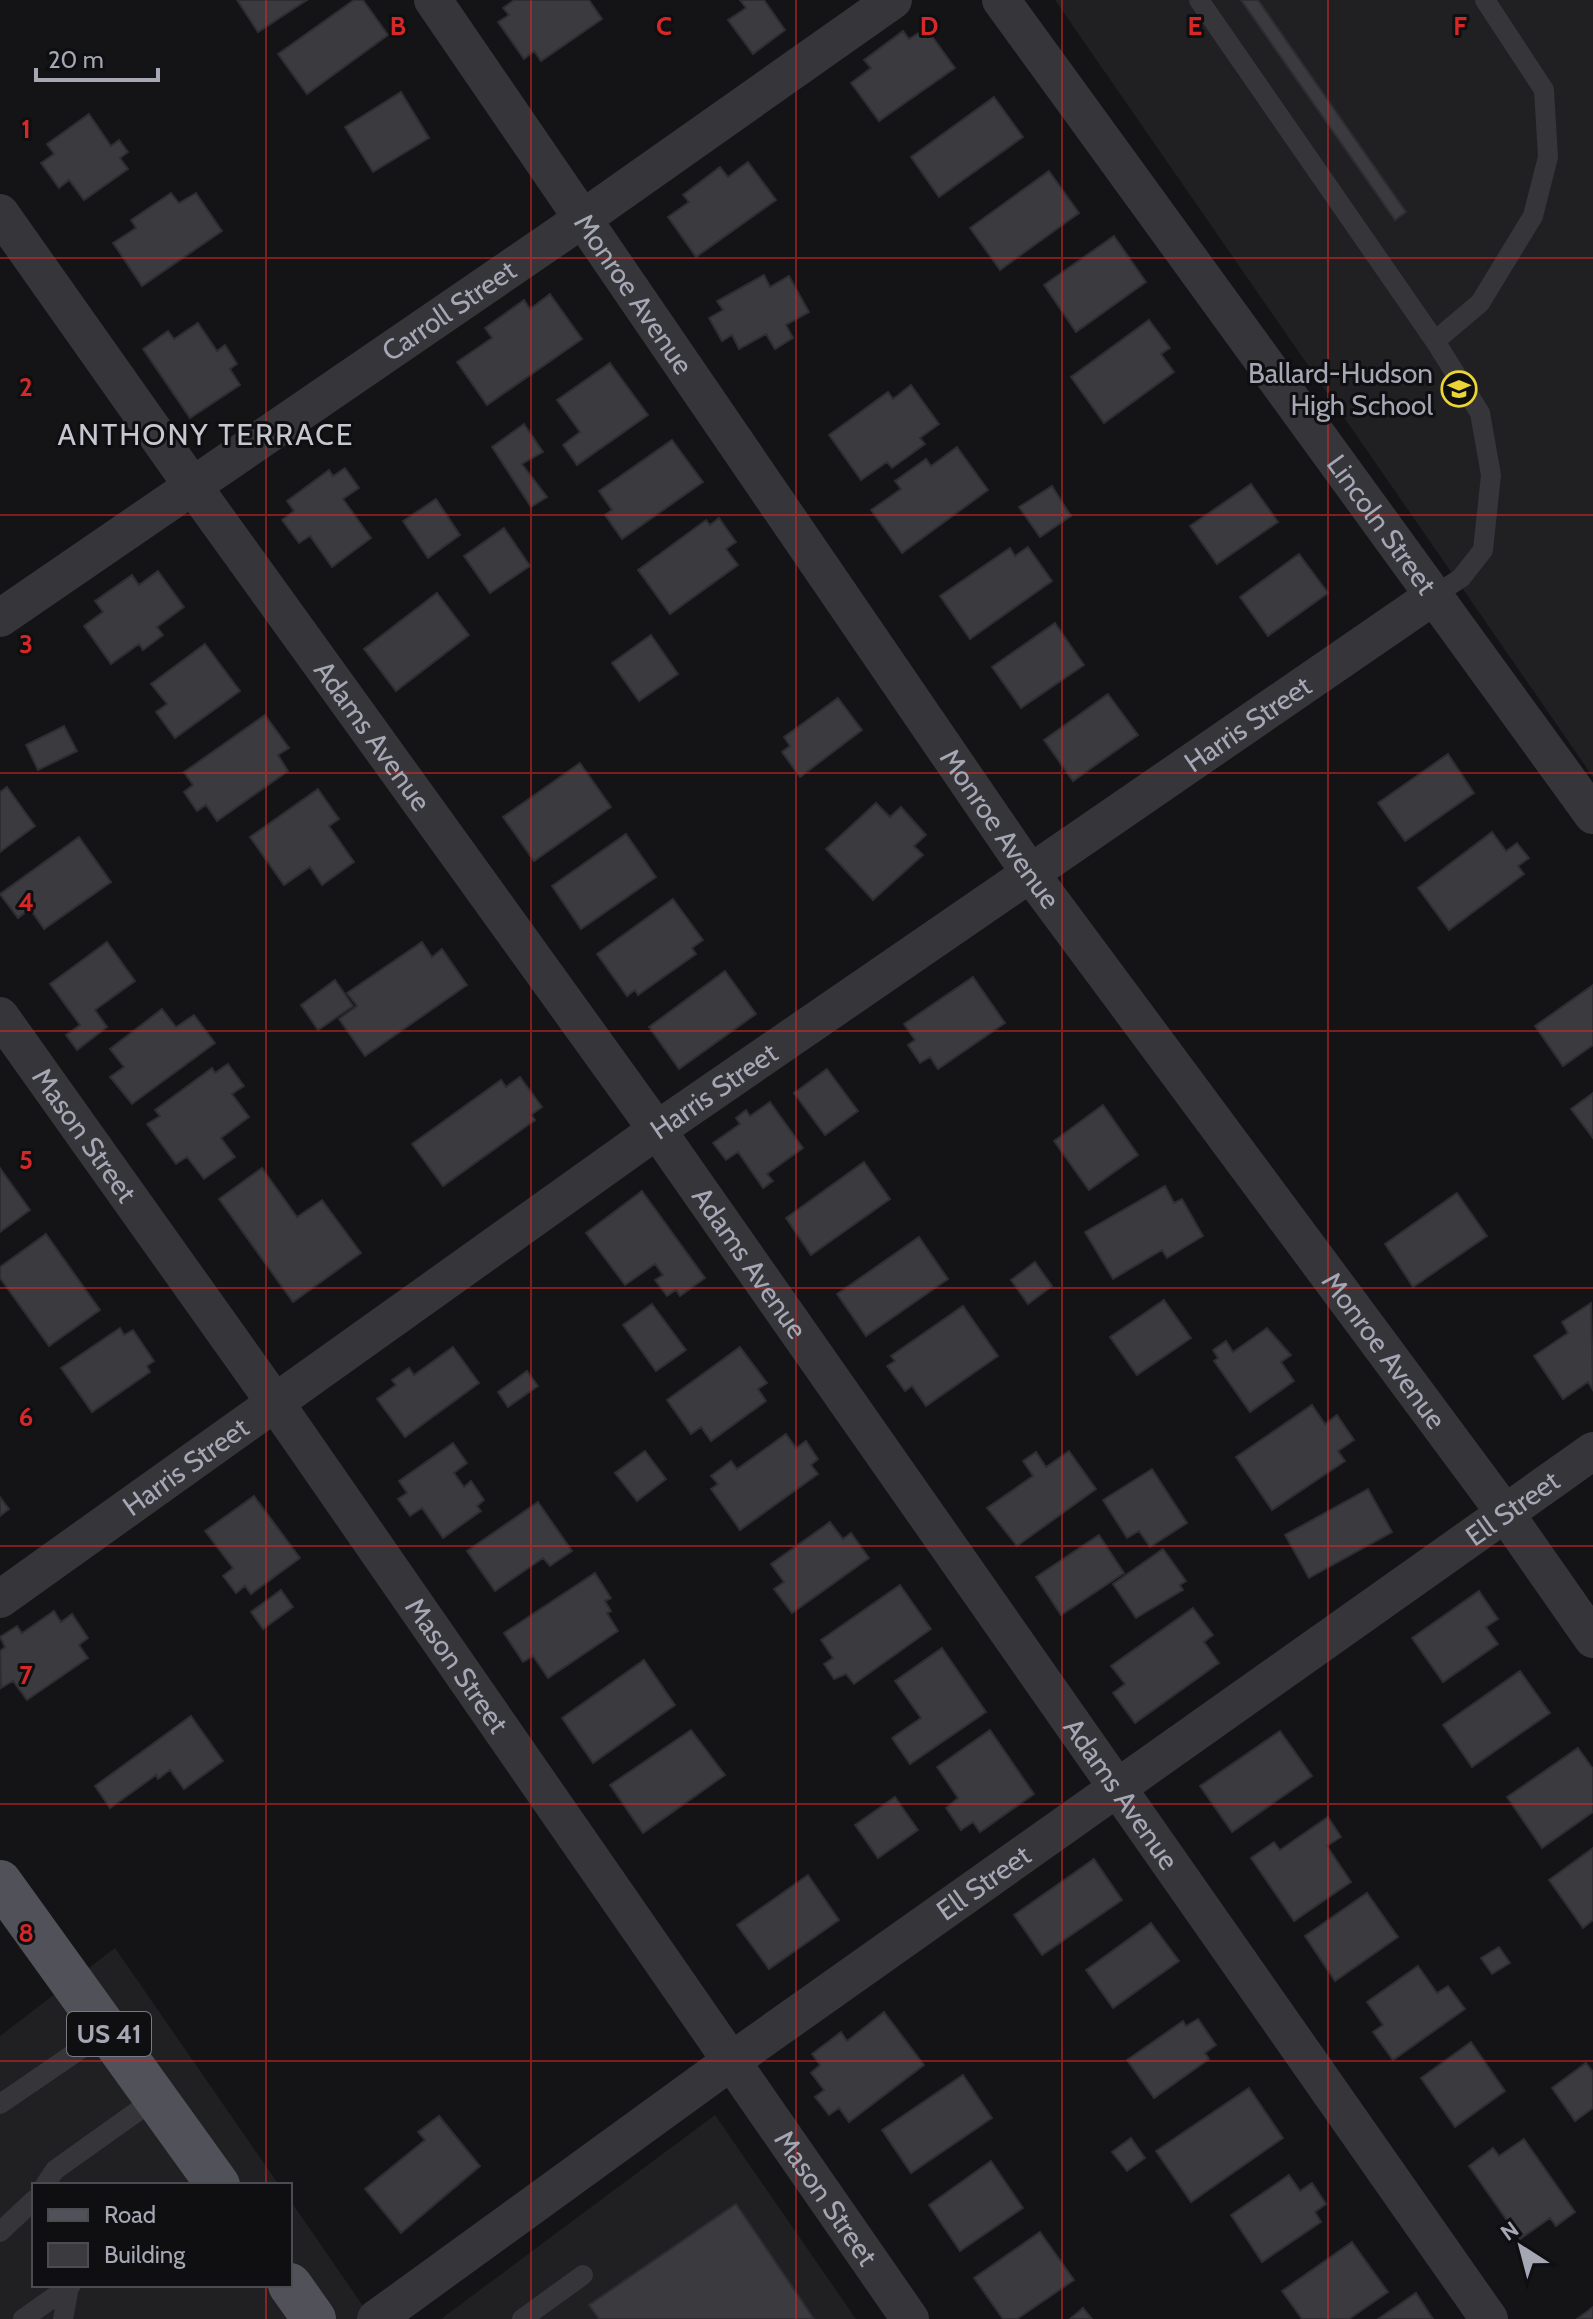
<svg xmlns="http://www.w3.org/2000/svg" width="1593" height="2319" font-family="Cabin,sans-serif">
	<rect width="100%" height="100%" fill="#141315"/>
	<path fill="#201f22" d="M 1055,0 L 1593,0 L 1593,777 Z
		M 115,1948 L 279,2185 L 34,2185 L 34,2285 L 290,2285 L 290,2200 L 372,2319 L 0,2319 L 0,2036 Z
		M 715,2115 L 856,2319 L 441,2319 Z"/>
	<path fill="#3b3b3f" stroke="#2e2d31" stroke-width="2" d="M 237,0 L 307,0 L 258,32 Z
		M 354,0 L 363,0 L 388,35 L 307,94 L 278,54 Z
		M 514,0 L 589,0 L 602,19 L 541,61 L 534,51 L 524,59 L 498,22 L 509,15 L 503,8 Z
		M 740,0 L 764,0 L 785,30 L 753,54 L 728,20 L 746,8 Z
		M 1241,0 L 1258,0 L 1406,212 L 1395,220 Z
		M 926,28 L 955,68 L 879,121 L 851,83 L 871,68 L 864,60 L 903,31 L 909,39 Z
		M 401,92 L 429,138 L 373,172 L 345,127 Z
		M 994,97 L 1023,137 L 939,197 L 911,157 Z
		M 89,114 L 111,146 L 119,140 L 128,152 L 120,158 L 128,169 L 84,200 L 69,180 L 59,188 L 41,163 L 54,154 L 47,144 Z
		M 748,162 L 776,200 L 696,257 L 668,217 L 689,202 L 683,195 L 720,167 L 728,177 Z
		M 1049,171 L 1079,213 L 1000,270 L 970,228 Z
		M 171,193 L 179,203 L 196,193 L 222,231 L 142,286 L 113,243 L 136,228 L 131,220 Z
		M 1114,236 L 1146,282 L 1076,332 L 1044,285 Z
		M 764,275 L 770,287 L 789,276 L 809,312 L 786,325 L 793,338 L 775,349 L 766,334 L 739,349 L 732,335 L 722,341 L 709,318 L 723,310 L 717,301 Z
		M 550,294 L 582,339 L 487,405 L 457,362 L 492,338 L 485,328 L 524,300 L 530,309 Z
		M 1149,320 L 1170,348 L 1161,354 L 1174,372 L 1104,423 L 1071,377 Z
		M 198,323 L 217,351 L 225,345 L 237,364 L 230,369 L 240,385 L 190,418 L 143,349 L 168,331 L 174,339 Z
		M 610,363 L 648,415 L 577,465 L 563,445 L 580,432 L 557,400 Z
		M 911,385 L 939,424 L 920,438 L 925,444 L 892,468 L 887,462 L 861,480 L 829,435 L 888,392 L 893,399 Z
		M 524,424 L 543,452 L 522,464 L 547,497 L 531,507 L 492,447 Z
		M 672,440 L 703,482 L 622,539 L 605,515 L 612,510 L 599,491 Z
		M 957,447 L 988,490 L 902,553 L 871,510 L 901,489 L 895,481 L 926,459 L 931,466 Z
		M 345,468 L 359,488 L 343,499 L 371,538 L 332,567 L 310,536 L 299,543 L 282,520 L 294,511 L 287,501 L 329,470 L 333,476 Z
		M 1251,484 L 1278,522 L 1217,564 L 1190,526 Z
		M 1052,486 L 1071,516 L 1040,537 L 1019,507 Z
		M 436,499 L 460,535 L 428,558 L 403,521 Z
		M 719,518 L 736,542 L 726,549 L 738,565 L 670,614 L 638,570 L 706,520 L 710,525 Z
		M 504,528 L 530,566 L 490,593 L 464,556 Z
		M 1028,547 L 1052,581 L 970,639 L 940,596 L 1010,548 L 1015,556 Z
		M 1299,554 L 1328,593 L 1268,636 L 1240,597 Z
		M 158,571 L 184,607 L 157,627 L 163,635 L 143,650 L 139,644 L 111,664 L 84,626 L 103,612 L 95,601 L 132,575 L 139,585 Z
		M 437,593 L 469,635 L 396,691 L 364,649 Z
		M 1055,623 L 1084,665 L 1021,708 L 992,667 Z
		M 651,635 L 678,674 L 639,701 L 612,663 Z
		M 205,644 L 240,691 L 175,738 L 156,712 L 167,704 L 151,684 Z
		M 1108,694 L 1138,735 L 1073,781 L 1044,740 Z
		M 838,698 L 862,730 L 800,777 L 782,752 L 790,746 L 784,737 Z
		M 265,715 L 289,748 L 278,755 L 288,771 L 217,821 L 206,805 L 197,811 L 184,792 L 193,785 L 184,772 Z
		M 64,726 L 77,751 L 38,770 L 26,745 Z
		M 1448,754 L 1474,793 L 1405,841 L 1378,803 Z
		M 580,763 L 611,807 L 534,861 L 503,817 Z
		M 7,787 L 35,826 L 0,852 L 0,792 Z
		M 318,789 L 339,819 L 329,826 L 354,862 L 322,885 L 310,867 L 284,885 L 250,837 Z
		M 876,803 L 890,817 L 901,807 L 926,835 L 914,846 L 923,855 L 873,900 L 826,849 Z
		M 1492,832 L 1506,851 L 1517,843 L 1529,858 L 1518,866 L 1524,874 L 1449,930 L 1418,888 Z
		M 626,834 L 656,877 L 581,929 L 552,886 Z
		M 79,837 L 111,882 L 44,929 L 30,909 L 18,918 L 0,894 Z
		M 673,899 L 703,940 L 692,948 L 696,954 L 638,995 L 635,990 L 627,996 L 597,954 Z
		M 107,942 L 135,981 L 95,1010 L 107,1027 L 77,1050 L 66,1035 L 80,1025 L 50,984 Z
		M 422,942 L 432,957 L 442,949 L 467,985 L 365,1056 L 339,1019 L 357,1006 L 347,993 Z
		M 725,971 L 756,1014 L 679,1069 L 649,1027 Z
		M 973,977 L 1005,1023 L 938,1069 L 930,1057 L 920,1063 L 908,1045 L 915,1040 L 904,1024 Z
		M 335,980 L 353,1006 L 318,1030 L 301,1005 Z
		M 1593,985 L 1593,1045 L 1563,1066 L 1535,1026 Z
		M 162,1009 L 176,1027 L 194,1015 L 215,1043 L 132,1104 L 110,1077 L 124,1067 L 110,1049 Z
		M 228,1064 L 244,1086 L 232,1094 L 249,1117 L 221,1138 L 235,1157 L 204,1179 L 187,1157 L 176,1164 L 147,1124 L 160,1116 L 155,1110 L 212,1068 L 215,1073 Z
		M 827,1069 L 858,1111 L 825,1135 L 794,1093 Z
		M 520,1077 L 542,1107 L 531,1115 L 535,1120 L 443,1186 L 412,1144 L 501,1080 L 506,1087 Z
		M 1593,1093 L 1593,1138 L 1571,1109 Z
		M 770,1102 L 803,1148 L 767,1174 L 773,1181 L 763,1188 L 738,1152 L 726,1160 L 713,1143 L 740,1124 L 736,1118 L 746,1110 L 750,1116 Z
		M 1103,1105 L 1138,1155 L 1089,1190 L 1054,1141 Z
		M 864,1162 L 890,1199 L 811,1255 L 786,1218 Z
		M 0,1168 L 30,1210 L 0,1232 Z
		M 262,1168 L 297,1217 L 322,1200 L 361,1253 L 293,1302 L 219,1199 Z
		M 1165,1186 L 1174,1203 L 1182,1199 L 1203,1236 L 1167,1258 L 1162,1250 L 1113,1279 L 1085,1232 Z
		M 642,1191 L 705,1278 L 680,1296 L 676,1290 L 667,1296 L 655,1280 L 663,1275 L 655,1264 L 625,1285 L 586,1233 Z
		M 1457,1193 L 1487,1236 L 1413,1287 L 1385,1244 Z
		M 46,1234 L 100,1310 L 49,1346 L 0,1278 L 0,1267 Z
		M 919,1237 L 948,1279 L 866,1336 L 837,1294 Z
		M 1035,1262 L 1052,1286 L 1028,1304 L 1011,1280 Z
		M 1164,1300 L 1191,1338 L 1137,1375 L 1110,1337 Z
		M 1591,1303 L 1593,1390 L 1588,1382 L 1563,1399 L 1534,1356 L 1568,1333 L 1562,1322 Z
		M 652,1304 L 686,1350 L 656,1371 L 623,1325 Z
		M 963,1306 L 998,1356 L 926,1406 L 912,1386 L 905,1391 L 887,1366 L 895,1361 L 891,1356 Z
		M 120,1328 L 124,1335 L 133,1330 L 154,1361 L 147,1366 L 150,1372 L 92,1412 L 61,1368 Z
		M 1267,1328 L 1291,1355 L 1281,1362 L 1294,1381 L 1250,1412 L 1214,1361 L 1218,1358 L 1213,1350 L 1226,1341 L 1233,1352 Z
		M 453,1347 L 479,1383 L 405,1437 L 377,1399 L 396,1385 L 392,1380 L 409,1368 L 414,1375 Z
		M 740,1347 L 767,1383 L 758,1389 L 766,1401 L 711,1441 L 701,1427 L 691,1434 L 667,1400 Z
		M 527,1371 L 538,1386 L 508,1407 L 498,1392 Z
		M 1312,1405 L 1325,1424 L 1337,1415 L 1354,1440 L 1338,1451 L 1345,1461 L 1272,1510 L 1236,1457 Z
		M 786,1434 L 796,1448 L 806,1441 L 818,1459 L 811,1465 L 818,1474 L 740,1530 L 711,1489 L 718,1484 L 711,1476 L 731,1461 L 737,1469 Z
		M 453,1443 L 467,1463 L 454,1473 L 464,1487 L 471,1481 L 484,1500 L 477,1506 L 481,1511 L 443,1538 L 422,1508 L 410,1516 L 398,1499 L 407,1493 L 399,1481 Z
		M 645,1451 L 666,1479 L 637,1501 L 615,1473 Z
		M 1069,1451 L 1096,1489 L 1017,1546 L 987,1508 L 1033,1476 L 1023,1461 L 1036,1452 L 1046,1467 Z
		M 1152,1469 L 1187,1523 L 1150,1547 L 1139,1531 L 1127,1538 L 1103,1500 Z
		M 1368,1489 L 1392,1532 L 1309,1578 L 1285,1535 Z
		M 254,1496 L 300,1558 L 251,1594 L 245,1586 L 236,1593 L 223,1576 L 233,1568 L 205,1531 Z
		M 0,1497 L 9,1509 L 0,1516 Z
		M 538,1502 L 572,1551 L 550,1566 L 543,1558 L 495,1591 L 467,1551 Z
		M 830,1522 L 843,1539 L 851,1533 L 869,1558 L 792,1613 L 774,1589 L 784,1582 L 771,1564 Z
		M 1099,1535 L 1124,1573 L 1061,1615 L 1036,1577 Z
		M 1163,1549 L 1186,1581 L 1180,1585 L 1183,1590 L 1136,1618 L 1113,1584 Z
		M 595,1573 L 611,1598 L 605,1601 L 611,1611 L 607,1613 L 618,1631 L 548,1678 L 533,1656 L 523,1662 L 504,1633 Z
		M 900,1585 L 931,1629 L 854,1684 L 846,1674 L 834,1679 L 824,1664 L 833,1658 L 821,1640 Z
		M 281,1590 L 293,1607 L 263,1629 L 251,1612 Z
		M 1479,1591 L 1498,1619 L 1486,1627 L 1498,1644 L 1443,1682 L 1412,1638 Z
		M 1193,1608 L 1213,1635 L 1204,1642 L 1219,1663 L 1135,1723 L 1113,1693 L 1125,1684 L 1111,1666 Z
		M 54,1611 L 61,1622 L 72,1614 L 88,1638 L 79,1645 L 88,1658 L 27,1700 L 13,1681 L 1,1688 L 0,1651 L 5,1647 L 0,1637 L 17,1626 L 22,1633 Z
		M 942,1648 L 986,1712 L 910,1764 L 892,1738 L 921,1718 L 895,1681 Z
		M 644,1660 L 675,1705 L 593,1763 L 562,1718 Z
		M 1520,1671 L 1550,1713 L 1472,1767 L 1443,1725 Z
		M 191,1716 L 223,1761 L 184,1789 L 170,1770 L 158,1779 L 156,1775 L 110,1808 L 95,1786 Z
		M 691,1730 L 725,1775 L 643,1833 L 610,1785 Z
		M 990,1730 L 1034,1794 L 980,1832 L 973,1822 L 961,1830 L 946,1808 L 958,1798 L 937,1767 Z
		M 1280,1731 L 1312,1776 L 1232,1832 L 1200,1786 Z
		M 1578,1748 L 1593,1769 L 1593,1812 L 1542,1848 L 1507,1797 Z
		M 895,1797 L 918,1830 L 878,1858 L 855,1825 Z
		M 1328,1817 L 1341,1837 L 1327,1846 L 1351,1882 L 1294,1921 L 1251,1858 L 1274,1842 L 1280,1850 Z
		M 1593,1848 L 1593,1920 L 1583,1928 L 1549,1880 Z
		M 1094,1859 L 1122,1900 L 1042,1955 L 1014,1915 Z
		M 808,1875 L 839,1920 L 769,1969 L 737,1925 Z
		M 1367,1893 L 1398,1937 L 1335,1981 L 1305,1936 Z
		M 1151,1923 L 1179,1961 L 1113,2008 L 1086,1970 Z
		M 1499,1947 L 1510,1963 L 1492,1974 L 1481,1958 Z
		M 1418,1966 L 1437,1993 L 1448,1986 L 1465,2009 L 1393,2060 L 1373,2032 L 1383,2025 L 1367,2002 Z
		M 884,2012 L 924,2065 L 849,2122 L 839,2108 L 829,2115 L 815,2097 L 824,2090 L 811,2073 L 820,2065 L 812,2054 L 841,2032 L 847,2041 Z
		M 1198,2019 L 1216,2045 L 1205,2053 L 1209,2059 L 1154,2098 L 1127,2060 L 1183,2021 L 1186,2026 Z
		M 1471,2042 L 1505,2091 L 1455,2127 L 1421,2078 Z
		M 1586,2063 L 1593,2072 L 1593,2108 L 1575,2121 L 1552,2088 Z
		M 963,2075 L 992,2118 L 911,2173 L 882,2130 Z
		M 1249,2088 L 1283,2138 L 1191,2202 L 1156,2151 Z
		M 439,2116 L 480,2166 L 401,2233 L 365,2189 L 425,2140 L 418,2132 Z
		M 1131,2138 L 1145,2158 L 1127,2171 L 1112,2152 Z
		M 1524,2139 L 1575,2212 L 1556,2226 L 1550,2218 L 1520,2239 L 1469,2166 L 1493,2148 L 1499,2156 Z
		M 991,2161 L 1023,2208 L 960,2251 L 929,2205 Z
		M 1289,2175 L 1300,2191 L 1312,2183 L 1326,2204 L 1315,2212 L 1321,2222 L 1262,2262 L 1231,2215 Z
		M 736,2204 L 814,2319 L 599,2319 L 589,2305 Z
		M 1040,2232 L 1074,2280 L 1017,2319 L 1003,2319 L 974,2278 Z
		M 1352,2242 L 1388,2292 L 1349,2319 L 1302,2319 L 1282,2291 Z
		M 1416,2293 L 1433,2319 L 1378,2319 Z
		M 1593,2307 L 1593,2319 L 1577,2319 Z
		M 1083,2308 L 1092,2319 L 1070,2319 Z"/>
	<g fill="none" stroke-linecap="round" stroke-linejoin="round">
		<path stroke="#35353a" stroke-width="20" d="M 1199,0 L 1435,341 L 1480,413 L 1491,475 L 1483,550 L 1461,578 L 1435,595
			M 1435,341 L 1480,303 L 1533,216 L 1548,157 L 1544,90 L 1485,0
			M 0,2104 L 107,2031
			M 45,2185 L 55,2170 L 156,2098
			M 0,2232 L 34,2200
			M 23,2319 L 71,2285
			M 63,2319 L 69,2287
			M 522,2319 L 583,2275"/>
		<g stroke="#35353a" stroke-width="38">
			<path id="s1" d="M 433,0 L 1030,873 L 1505,1513 L 1593,1639"/>
			<path id="s2" d="M 1001,0 L 1593,815"/>
			<path id="s3" d="M 0,213 L 192,485 L 657,1130 L 1489,2319"/>
			<path id="s4" d="M 0,618 L 581,220 L 893,0"/>
			<path id="s5" d="M 0,1016 L 276,1404 L 910,2319"/>
			<path id="s6" d="M 0,1599 L 657,1130 L 1435,595"/>
			<path id="s7" d="M 376,2319 L 730,2062 L 1593,1451"/>
		</g>
		<path stroke="#515159" stroke-width="44" d="M 0,1882 L 218,2185
			M 290,2285 L 314,2319"/>
	</g>
	<path fill="none" stroke="#d62828" stroke-width="2" stroke-opacity="0.55" d="M 266,0 L 266,2185M 531,0 L 531,2319M 796,0 L 796,2319M 1062,0 L 1062,2319M 1328,0 L 1328,2319M 0,258 L 1593,258M 0,515 L 1593,515M 0,773 L 1593,773M 0,1031 L 1593,1031M 0,1288 L 1593,1288M 0,1546 L 1593,1546M 0,1804 L 1593,1804M 0,2061 L 1593,2061M 266,2285 L 266,2319"/>
	<defs>
		<symbol id="school-ring" viewBox="-11 -11 22 22"><circle r="9.5" fill="#0f0e10" stroke="#ebd435" stroke-width="1.5"/><path d="M0-5L7-2L0 1L-7-2ZM-4 1L0 2.5L4 1V4Q0 6-4 4Z" fill="#ebd435"/></symbol>
	</defs>
	<g fill-rule="evenodd">
		<use href="#school-ring" x="1439" y="369" width="40" height="40"/>
	</g>
	<g text-anchor="middle" stroke-width="6" stroke-linejoin="round" paint-order="stroke">
		<rect fill="#0f0e10" stroke="#787984" stroke-width="2" x="67" y="2012" width="84" height="44" rx="6"/>
		<g font-size="26" font-weight="bold" fill="#a5a7b5">
			<text x="109" y="2043">US 41</text>
		</g>
		<g font-size="28" fill="#a5a7b5" stroke="#0f0e10">
			<text dy="10" stroke="none"><textPath href="#s1" startOffset="356">Monroe Avenue</textPath></text>
			<text dy="10" stroke="none"><textPath href="#s4" startOffset="544">Carroll Street</textPath></text>
			<text dy="10" stroke="none"><textPath href="#s2" startOffset="648">Lincoln Street</textPath></text>
			<text dy="10" stroke="none"><textPath href="#s6" startOffset="1524">Harris Street</textPath></text>
			<text dy="10" stroke="none"><textPath href="#s3" startOffset="642">Adams Avenue</textPath></text>
			<text dy="10" stroke="none"><textPath href="#s1" startOffset="1004">Monroe Avenue</textPath></text>
			<text dy="10" stroke="none"><textPath href="#s6" startOffset="876">Harris Street</textPath></text>
			<text dy="10" stroke="none"><textPath href="#s5" startOffset="146">Mason Street</textPath></text>
			<text dy="10" stroke="none"><textPath href="#s3" startOffset="1290">Adams Avenue</textPath></text>
			<text dy="10" stroke="none"><textPath href="#s1" startOffset="1652">Monroe Avenue</textPath></text>
			<text dy="10" stroke="none"><textPath href="#s6" startOffset="228">Harris Street</textPath></text>
			<text dy="10" stroke="none"><textPath href="#s7" startOffset="1396">Ell Street</textPath></text>
			<text dy="10" stroke="none"><textPath href="#s5" startOffset="794">Mason Street</textPath></text>
			<text dy="10" stroke="none"><textPath href="#s3" startOffset="1938">Adams Avenue</textPath></text>
			<text dy="10" stroke="none"><textPath href="#s7" startOffset="748">Ell Street</textPath></text>
			<text dy="10" stroke="none"><textPath href="#s5" startOffset="1442">Mason Street</textPath></text>
		</g>
		<g font-size="28" fill="#a5a7b5" stroke="#0f0e10" text-anchor="end">
			<text x="1433" y="383">Ballard-Hudson<tspan x="1433" dy="32">High School</tspan></text>
		</g>
		<g font-size="30" letter-spacing="2" fill="#c6c7d1" stroke="#0f0e10">
			<text x="206" y="445">ANTHONY TERRACE</text>
		</g>
	</g>
	<g font-size="26" text-anchor="middle" font-weight="bold" fill="#d62828" stroke="#0f0e10" stroke-width="6" stroke-linejoin="round" paint-order="stroke">
		<text x="398" y="35">B</text>
		<text x="664" y="35">C</text>
		<text x="929" y="35">D</text>
		<text x="1195" y="35">E</text>
		<text x="1460" y="35">F</text>
		<text x="26" y="138">1</text>
		<text x="26" y="396">2</text>
		<text x="26" y="653">3</text>
		<text x="26" y="911">4</text>
		<text x="26" y="1169">5</text>
		<text x="26" y="1426">6</text>
		<text x="26" y="1684">7</text>
		<text x="26" y="1942">8</text>
	</g>
	<rect x="32" y="2183" width="260" height="104" fill="#0f0e10" stroke="#4b4b52" stroke-width="2"/>
	<rect x="48" y="2209" width="40" height="12" fill="#515159" stroke="#4b4b52" stroke-width="2"/>
	<text x="104" y="2223" font-size="24" fill="#a5a7b5">Road</text>
	<rect x="48" y="2243" width="40" height="24" fill="#3b3b3f" stroke="#4b4b52" stroke-width="2"/>
	<text x="104" y="2263" font-size="24" fill="#a5a7b5">Building</text>
	<g transform="translate(1521 2247) rotate(324)" stroke="#0f0e10" stroke-width="6" paint-order="stroke">
	<path d="M0-6L14 30L0 20L-14 30Z" fill="#a5a7b5"/>
	<text y="-12" font-size="22" font-weight="bold" text-anchor="middle" fill="#a5a7b5">N</text>
	</g>
	<path d="M36 68v12h122v-12" fill="none" stroke="#a5a7b5" stroke-width="4"/>
	<text x="48" y="68" font-size="24" fill="#a5a7b5" stroke="#0f0e10" stroke-width="6" paint-order="stroke">20 m</text>
</svg>
